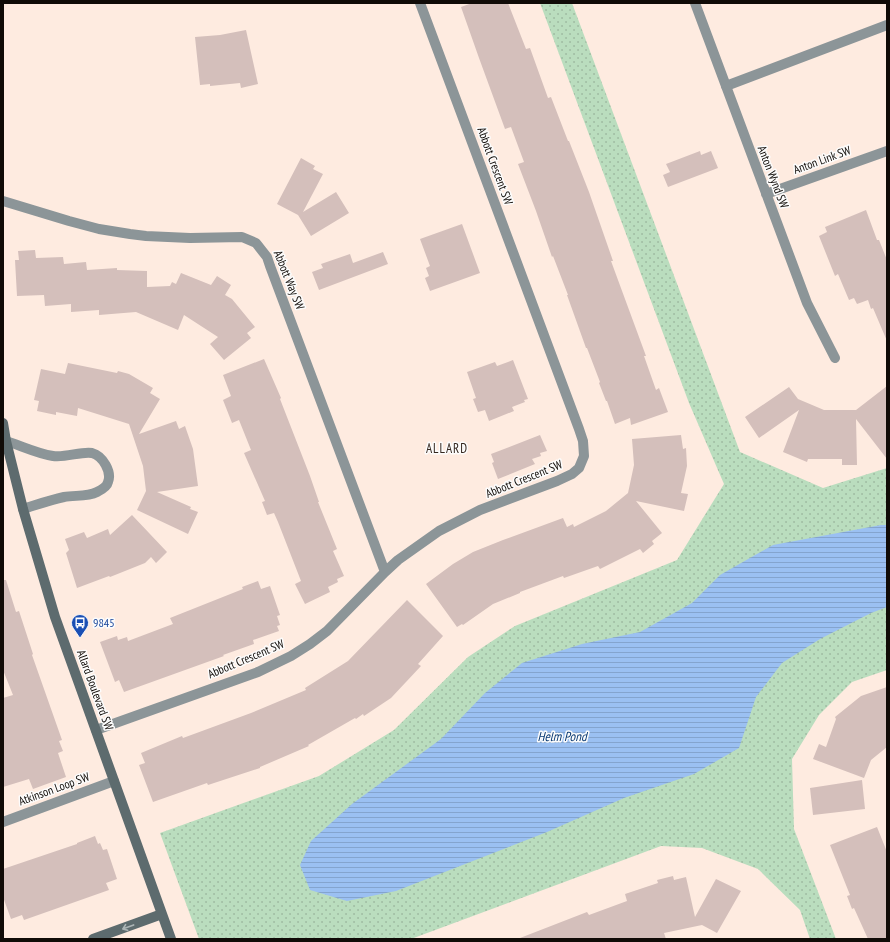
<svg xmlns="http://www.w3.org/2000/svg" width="890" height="942" font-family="'PT Sans Narrow',sans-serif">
	<defs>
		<pattern id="green-dots" width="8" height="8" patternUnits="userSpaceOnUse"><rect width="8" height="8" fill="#baddbe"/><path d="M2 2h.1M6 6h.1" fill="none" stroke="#9fbca2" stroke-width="1.8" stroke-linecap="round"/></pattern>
		<pattern id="water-rules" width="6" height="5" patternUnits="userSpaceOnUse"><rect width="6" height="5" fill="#9bc0f2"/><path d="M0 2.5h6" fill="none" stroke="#84a4ce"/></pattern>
	</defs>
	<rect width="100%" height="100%" fill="#feebe0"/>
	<path fill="url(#green-dots)" d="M 540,3 L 572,3 L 740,452 L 823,488 L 887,468 L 887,670 L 852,682 L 819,715 L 792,759 L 794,829 L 836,939 L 810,939 L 800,910 L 758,869 L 702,848 L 661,846 L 411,939 L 199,939 L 160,833 L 319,776 L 394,730 L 468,657 L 515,626 L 677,560 L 724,484 L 689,403 Z"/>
	<path fill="url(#water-rules)" d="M 881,525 L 887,525 L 887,607 L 871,613 L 820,639 L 782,663 L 756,697 L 739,748 L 694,774 L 624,798 L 547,832 L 396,891 L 347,901 L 310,890 L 300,865 L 311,841 L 352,804 L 441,739 L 485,693 L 522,663 L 582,644 L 640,632 L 692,603 L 720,575 L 773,545 Z"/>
	<path fill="#d4bfbb" d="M 472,3 L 508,3 L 526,49 L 530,48 L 548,98 L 551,97 L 568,141 L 569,141 L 589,192 L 613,261 L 611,261 L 646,356 L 644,356 L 656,390 L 659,388 L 668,412 L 631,425 L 630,418 L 615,424 L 607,401 L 606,401 L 599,383 L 600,382 L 587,348 L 586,348 L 567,295 L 568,295 L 553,256 L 552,257 L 536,211 L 518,164 L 524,162 L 511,127 L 505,129 L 479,58 L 461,7 Z
		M 246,30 L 258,84 L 241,88 L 240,83 L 210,86 L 210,84 L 200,85 L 195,37 L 220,35 Z
		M 700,151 L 701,155 L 711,151 L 718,168 L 668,187 L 663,175 L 670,172 L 666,164 Z
		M 301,158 L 315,166 L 313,169 L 323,174 L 303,212 L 336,192 L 349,213 L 311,236 L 298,215 L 277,204 Z
		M 866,210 L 877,240 L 879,240 L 887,260 L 887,341 L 873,308 L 871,309 L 868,300 L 857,304 L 854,298 L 849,300 L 838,274 L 835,276 L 819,236 L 827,232 L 825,227 Z
		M 462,224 L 480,273 L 430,291 L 425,278 L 429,276 L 426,268 L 430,266 L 420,239 Z
		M 35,250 L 36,258 L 63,257 L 64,264 L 86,262 L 87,270 L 117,268 L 117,270 L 147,271 L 147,287 L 170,286 L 172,282 L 176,284 L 181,273 L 211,285 L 217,276 L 231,285 L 225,295 L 232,299 L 255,327 L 247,333 L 251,338 L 224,360 L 210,344 L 218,337 L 184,315 L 178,330 L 136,312 L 99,315 L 99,310 L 71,312 L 71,304 L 45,306 L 44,295 L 17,296 L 15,260 L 19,260 L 18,251 Z
		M 383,252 L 388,264 L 319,290 L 312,272 L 323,268 L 321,264 L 350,254 L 353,263 Z
		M 264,359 L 281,398 L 280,399 L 310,476 L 319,502 L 318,502 L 337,549 L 333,551 L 344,576 L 337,579 L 338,582 L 328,587 L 330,592 L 305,604 L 295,584 L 301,581 L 278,522 L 274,513 L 267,515 L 262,502 L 265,501 L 244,453 L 251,450 L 239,420 L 232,423 L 223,400 L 231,396 L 223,375 Z
		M 513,360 L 528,399 L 524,400 L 525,402 L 512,407 L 514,411 L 489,421 L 485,410 L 478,412 L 473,399 L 476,398 L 467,372 L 495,362 L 497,366 Z
		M 68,363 L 117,373 L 118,371 L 129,374 L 153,388 L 150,393 L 160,399 L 139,434 L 176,421 L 179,429 L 185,426 L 193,449 L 198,486 L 157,492 L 191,507 L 190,509 L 198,512 L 188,534 L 137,510 L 146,491 L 143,466 L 129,424 L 78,408 L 77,416 L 56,412 L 56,415 L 37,411 L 39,401 L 34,400 L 41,369 L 65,374 Z
		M 887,386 L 887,459 L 856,419 L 857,465 L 842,465 L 842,459 L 808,459 L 807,462 L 783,452 L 799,410 L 759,438 L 745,417 L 789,387 L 798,399 L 824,410 L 856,410 Z
		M 540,435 L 547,451 L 540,453 L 541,456 L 532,459 L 535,464 L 498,479 L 492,463 L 494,462 L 491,454 Z
		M 681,435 L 683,449 L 686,448 L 687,466 L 681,493 L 688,494 L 684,511 L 636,501 L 662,533 L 652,541 L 654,544 L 643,553 L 640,549 L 600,569 L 598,566 L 564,578 L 563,576 L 520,592 L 520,593 L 493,604 L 463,625 L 462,624 L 457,627 L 426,584 L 453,564 L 473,552 L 503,540 L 563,518 L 567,527 L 573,524 L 574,527 L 606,511 L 628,493 L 634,465 L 632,439 Z
		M 132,515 L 167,552 L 156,563 L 151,557 L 145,563 L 110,577 L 109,576 L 77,588 L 66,553 L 69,550 L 65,539 L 84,532 L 87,538 L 108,529 L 110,535 Z
		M 3,580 L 6,580 L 16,612 L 19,611 L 33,654 L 32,655 L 62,740 L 59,741 L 63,751 L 58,753 L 66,777 L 33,789 L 29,779 L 3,787 L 3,698 L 13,695 L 3,670 Z
		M 258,581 L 261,589 L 270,586 L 280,615 L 277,616 L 280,625 L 277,626 L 279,631 L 253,640 L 254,644 L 223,655 L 224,656 L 124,692 L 119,680 L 115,682 L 100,642 L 117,636 L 118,640 L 127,637 L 128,641 L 173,624 L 170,618 L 243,589 L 242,587 Z
		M 407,600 L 443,636 L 418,664 L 421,666 L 391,698 L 364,716 L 363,714 L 356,719 L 355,718 L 308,745 L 309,746 L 260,767 L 260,768 L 208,785 L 207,783 L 153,802 L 139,765 L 145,763 L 141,753 L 182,736 L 183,738 L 251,713 L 306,690 L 305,688 L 348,661 Z
		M 887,687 L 887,747 L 871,760 L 864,778 L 813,759 L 819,744 L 826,747 L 836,719 L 835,717 L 861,696 Z
		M 862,780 L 865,809 L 813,815 L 810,788 Z
		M 877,827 L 887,852 L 887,939 L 868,939 L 854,908 L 852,909 L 847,896 L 850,895 L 830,845 Z
		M 95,836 L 98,844 L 100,843 L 103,850 L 107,849 L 117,879 L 106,883 L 109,890 L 24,920 L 22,915 L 11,919 L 3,897 L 3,869 L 77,844 L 77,843 Z
		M 673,876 L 674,880 L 686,877 L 695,917 L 716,879 L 741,891 L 717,933 L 702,925 L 664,933 L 666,939 L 520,939 L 520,938 L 587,912 L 589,915 L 627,901 L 625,894 L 658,883 L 657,880 Z"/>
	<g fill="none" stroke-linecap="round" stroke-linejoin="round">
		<path stroke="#8c9598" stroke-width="10" d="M 726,86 L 887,25"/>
		<path stroke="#8c9598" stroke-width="10" d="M 695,3 L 807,303 L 835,358
			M 766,194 L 887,151
			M 3,201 L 69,221 L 99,229 L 130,234 L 146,236 L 190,238 L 242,237 L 256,243 L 267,257 L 270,266 L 385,572
			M 3,440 C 20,445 35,453 53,456 C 65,458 82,451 92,453 C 103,456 112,472 108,482 C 107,487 101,490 97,492 C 87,497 75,495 64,497 C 50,500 36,505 23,509
			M 96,730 L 258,672 L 291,656 L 310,644 L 327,631 L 385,572 L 398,560 L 439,531 L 480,510 L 557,481 L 572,474 L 579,468 L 584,456 L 583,441 L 579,429 L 420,3
			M 3,822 L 114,781"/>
		<path stroke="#5d6b6e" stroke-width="10" d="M 3,423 L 6,441 L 23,509 L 55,617 L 171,939
			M 93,939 L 162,914"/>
	</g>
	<defs><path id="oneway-shaft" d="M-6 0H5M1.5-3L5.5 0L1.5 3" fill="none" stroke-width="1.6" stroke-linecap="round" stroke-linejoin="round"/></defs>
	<use stroke="#acb4b5" href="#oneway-shaft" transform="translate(128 927) rotate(160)"/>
	<defs>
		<symbol id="bus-pin" viewBox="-11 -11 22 30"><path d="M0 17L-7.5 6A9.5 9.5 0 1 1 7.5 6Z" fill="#1a4fb4" stroke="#fcfcfc"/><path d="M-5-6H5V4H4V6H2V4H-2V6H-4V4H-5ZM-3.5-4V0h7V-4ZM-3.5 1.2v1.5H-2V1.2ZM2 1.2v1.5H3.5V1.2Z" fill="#fff"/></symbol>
	</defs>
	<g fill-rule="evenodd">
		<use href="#bus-pin" x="70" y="613" width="20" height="27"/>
	</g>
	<g text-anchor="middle" stroke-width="3" stroke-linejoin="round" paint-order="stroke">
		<g font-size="12" fill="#100b07" stroke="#fcfcfc">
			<text transform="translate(822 160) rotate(-20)" y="4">Anton Link SW</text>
			<text transform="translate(495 166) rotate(70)" y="4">Abbott Crescent SW</text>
			<text transform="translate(773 177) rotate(69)" y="4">Anton Wynd SW</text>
			<text transform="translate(289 280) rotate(68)" y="4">Abbott Way SW</text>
			<text transform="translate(524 479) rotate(-22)" y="4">Abbott Crescent SW</text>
			<text transform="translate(246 659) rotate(-23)" y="4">Abbott Crescent SW</text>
			<text transform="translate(95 690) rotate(70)" y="4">Allard Boulevard SW</text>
			<text transform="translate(54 789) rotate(-20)" y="4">Atkinson Loop SW</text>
		</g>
		<g font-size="12" fill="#164399" stroke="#fcfcfc" text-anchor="start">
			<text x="93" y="627">9845</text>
		</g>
		<g font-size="13" letter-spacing="1" fill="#34261e" stroke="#fcfcfc">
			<text x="447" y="453">ALLARD</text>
		</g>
		<g font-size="13" font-style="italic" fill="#083872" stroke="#fcfcfc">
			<text x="562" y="741">Helm Pond</text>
		</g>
	</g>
	<rect width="890" height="942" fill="none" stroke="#100b07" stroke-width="8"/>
</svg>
